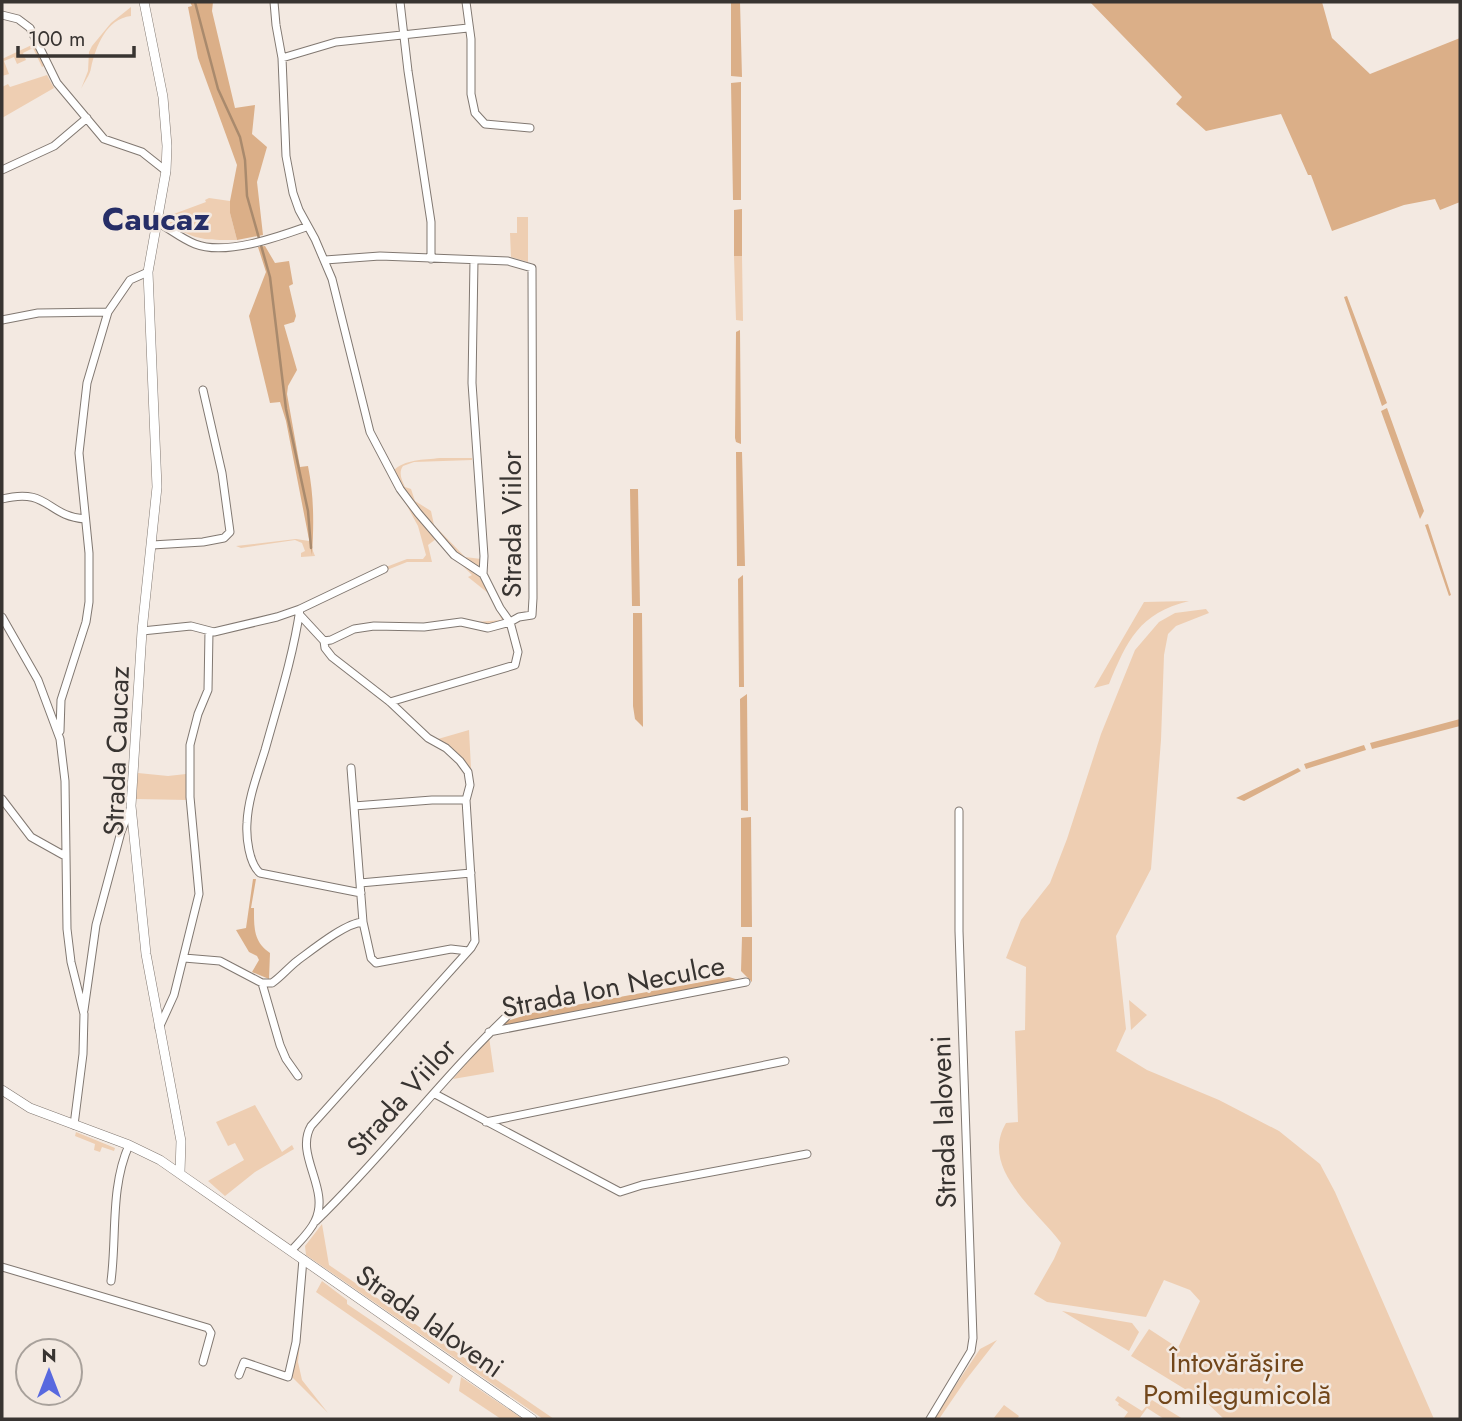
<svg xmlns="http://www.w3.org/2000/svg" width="1462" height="1421" font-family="Jost,sans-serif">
	<rect width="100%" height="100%" fill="#f3e9e1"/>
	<path fill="#eeceb2" d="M 131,7 L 131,16 C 106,19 96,46 91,68 C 90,75 84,82 81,89 L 88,71 L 89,52 L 92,46 L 111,23 Z
		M 36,43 L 44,66 L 42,67 L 33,48 L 23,53 L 26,60 L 17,64 L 14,57 L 4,61 L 9,74 L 2,76 L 2,59 Z
		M 47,75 L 54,88 L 2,118 L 2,87 L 8,84 L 10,87 Z
		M 209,198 L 230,201 L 230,213 L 237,240 C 207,240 194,241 169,223 L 174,220 L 171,215 L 206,202 L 205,200 Z
		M 517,217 L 528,217 L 528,262 L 511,257 L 510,233 L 517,233 Z
		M 734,256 L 742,256 L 743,321 L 736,320 Z
		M 440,458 L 472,458 L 472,460 L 414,462 L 403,466 C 398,473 402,480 405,487 L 411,489 L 415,501 L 431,511 L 434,525 L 465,557 L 481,559 L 480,566 L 477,567 L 451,549 L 403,491 L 393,471 C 405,459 423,460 440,458 Z
		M 400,493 L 436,539 L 428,545 L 432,562 L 407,562 L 387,570 L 386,567 L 407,559 L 423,559 L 426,555 L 418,526 Z
		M 296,539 L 309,541 L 315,556 L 301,557 L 301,553 L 305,551 L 302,543 L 295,540 L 241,548 L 236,546 Z
		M 462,565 L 481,577 L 503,617 L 504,622 L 485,625 L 477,622 L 502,620 L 488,593 L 468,577 L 472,575 Z
		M 1189,601 C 1139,613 1127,641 1109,684 L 1094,688 L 1144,602 Z
		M 1206,609 L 1209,613 L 1176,626 L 1168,634 L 1164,655 L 1161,740 L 1151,869 L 1116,936 L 1126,1029 L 1116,1051 L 1147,1070 L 1219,1100 L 1279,1131 L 1320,1164 L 1335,1192 L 1434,1419 L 1224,1419 L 1206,1402 L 1131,1356 L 1149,1329 L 1178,1348 L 1200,1301 L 1190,1290 L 1164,1280 L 1146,1317 L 1047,1302 L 1034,1294 L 1054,1259 L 1061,1243 C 1037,1210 979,1169 1006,1123 L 1018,1122 L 1015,1031 L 1025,1030 L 1026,967 L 1006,958 L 1021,920 L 1050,883 L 1067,839 L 1101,734 L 1135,650 L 1159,622 L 1175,613 Z
		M 469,730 L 471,768 L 469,770 L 434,738 L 438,739 Z
		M 138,773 L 168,776 L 186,774 L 188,800 L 136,799 Z
		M 1129,1000 L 1147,1015 L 1131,1030 Z
		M 489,1037 L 494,1072 L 453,1079 L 486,1039 Z
		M 255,1105 L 282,1152 L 292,1145 L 294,1149 L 255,1172 L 225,1196 L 208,1181 L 244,1160 L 235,1143 L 228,1146 L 216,1122 Z
		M 76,1132 L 115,1148 L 114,1151 L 102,1147 L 100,1152 L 94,1150 L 95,1144 L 75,1136 Z
		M 322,1224 L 329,1265 L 554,1419 L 543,1419 L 306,1255 L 305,1246 Z
		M 322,1281 L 347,1300 L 347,1304 L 453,1376 L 449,1384 L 316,1292 Z
		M 1062,1311 L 1132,1323 L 1139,1332 L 1129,1351 Z
		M 302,1321 L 298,1362 L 302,1380 L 328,1413 L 292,1377 Z
		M 997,1340 L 965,1381 L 939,1419 L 933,1419 L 980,1349 Z
		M 461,1377 L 523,1419 L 501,1419 L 459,1391 Z
		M 1118,1396 L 1142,1411 L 1152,1400 L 1183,1419 L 1164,1419 L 1147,1408 L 1139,1419 L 1123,1419 L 1128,1412 L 1118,1405 L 1119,1403 L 1115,1400 Z
		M 1004,1405 L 1019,1416 L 1017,1419 L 993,1419 Z"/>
	<path fill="#dbaf88" d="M 190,2 L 213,2 L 212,11 L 235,108 L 255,105 L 252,134 L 267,147 L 257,182 L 263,235 L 237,240 L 230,213 L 230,201 L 237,165 L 198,58 L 188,7 L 192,6 Z
		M 731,2 L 740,2 L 742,77 L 731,76 Z
		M 1090,2 L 1322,2 L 1332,38 L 1370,74 L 1460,38 L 1460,202 L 1440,210 L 1435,199 L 1404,205 L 1332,231 L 1311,175 L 1308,175 L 1281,114 L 1206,131 L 1176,104 L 1182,97 Z
		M 741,82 L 741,200 L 733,200 L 731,83 Z
		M 742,209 L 742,256 L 734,256 L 734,210 Z
		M 265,246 L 275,263 L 289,261 L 293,284 L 289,286 L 296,316 L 294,322 L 284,325 L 297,370 L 288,386 L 287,394 L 300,467 L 308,466 C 314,496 314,523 312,555 L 286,421 L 280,402 L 270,403 L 249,316 L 266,272 L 258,247 Z
		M 1347,296 L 1387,403 L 1382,406 L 1344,297 Z
		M 740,330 L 741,444 L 736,442 L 735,438 L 736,332 Z
		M 1387,408 L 1424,511 L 1420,519 L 1381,411 Z
		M 736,452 L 742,452 L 745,566 L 737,566 Z
		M 630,489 L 638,489 L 640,606 L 632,606 Z
		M 1428,524 L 1451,595 L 1449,596 L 1425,525 Z
		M 743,575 L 744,687 L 739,687 L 738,579 Z
		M 633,613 L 642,613 L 643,727 L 635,719 L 633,706 Z
		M 747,694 L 748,811 L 741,810 L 740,699 Z
		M 1460,719 L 1460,726 L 1372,749 L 1370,743 Z
		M 1364,745 L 1366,750 L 1306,769 L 1304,764 Z
		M 1298,768 L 1301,771 L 1244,801 L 1236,798 Z
		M 751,817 L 752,927 L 741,927 L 741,818 Z
		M 253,879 L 256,879 L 251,908 L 254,908 C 254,926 253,942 270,953 L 269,979 L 252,972 L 259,960 L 257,956 L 249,952 L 236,930 L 246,928 Z
		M 742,937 L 752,937 L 752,982 L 741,971 Z
		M 729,977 L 742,981 L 498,1028 L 504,1022 L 532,1013 Z"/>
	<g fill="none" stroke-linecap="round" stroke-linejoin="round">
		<path stroke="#a98a6d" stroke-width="2.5" d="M 195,2 L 218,89 L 240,137 L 245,160 L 247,196 L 270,277 L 286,409 L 308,511 L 311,548"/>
		<defs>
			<path id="minor" d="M 274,2 L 276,25 L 282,58 L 286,156 L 293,193 L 299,210 L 315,239 L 332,279 L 370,432 L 400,489 L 418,513 L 454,555 L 483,574
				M 400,2 L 408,71 L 431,222 L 431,259
				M 466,2 L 471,39 L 471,94 L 475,113 L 485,124 L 530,128
				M 2,15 L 18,19 L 30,28 L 57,83 L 104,139 L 142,152 L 166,171
				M 282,58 L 336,42 L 468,28
				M 2,170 L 54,146 L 87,118
				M 157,222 C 170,229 182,239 195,244 C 225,256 278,237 306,227
				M 325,260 L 380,256 L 508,261 L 532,268 L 533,598 L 532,615 L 519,617 L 510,622 L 500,608 L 483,574 L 484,556 L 472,383 L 474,260
				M 2,320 L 38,313 L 108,312
				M 2,499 C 49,487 46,516 85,519
				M 152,545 L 203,542 L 224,538 L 230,532 L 222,473 L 203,390
				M 300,609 C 293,657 278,703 265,750 C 258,773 248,798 247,823 C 246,837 249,864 260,873 L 361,893
				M 2,617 L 38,680 L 60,739 L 65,781 L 67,929 L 71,962 L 84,1014 L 83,1054 L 74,1125
				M 142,631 L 191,626 L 214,632 L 277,617 L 300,609 L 384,569
				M 324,641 L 331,640 L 354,629 L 374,626 L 424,627 L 461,622 L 488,628 L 510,622 L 518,652 L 515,665 L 390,702
				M 60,731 L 61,700 L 86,622 L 89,602 L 89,553 L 79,453 L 87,383 L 108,312 L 130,280 L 148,272
				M 351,768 L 363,922
				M 2,799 L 31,837 L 65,856
				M 354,806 L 432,800 L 466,800
				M 360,883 L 471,873
				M 184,958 L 220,961 L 262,983 L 272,983 C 281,977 288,968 297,961 C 312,950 345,923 363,922 L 371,958 L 376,963 L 451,949 L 468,951
				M 262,983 L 280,1045 L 286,1059 L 298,1076
				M 84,1010 L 96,925 L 121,832 L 131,807
				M 159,1028 L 174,995 L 199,894 L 190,797 L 190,745 L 198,714 L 208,690 L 209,631
				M 489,1032 L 746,982
				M 435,1094 L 620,1192 L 642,1185 L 807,1154
				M 486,1122 L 785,1061
				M 316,1221 C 388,1152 447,1070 521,1003
				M 291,1251 C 299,1242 310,1232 315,1221 C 331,1189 294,1155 311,1126 L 471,948 L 475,941 L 466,800 L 470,785 L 468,772 L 460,761 L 446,748 L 428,738 L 390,702 L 332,657 L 325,648 L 324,641 L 299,614
				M 2,1267 L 208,1328 L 211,1333 L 203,1362
				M 111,1281 C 117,1236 110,1188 129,1145
				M 239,1375 L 244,1362 L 288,1377 L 296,1342 L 303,1259
				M 930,1419 L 971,1351 L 973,1338 L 959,931 L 959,811"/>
			<path id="tertiary" d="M 144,2 L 163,97 L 167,146 L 166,171 L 148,272 L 157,487 L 142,631 L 131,806 L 146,954 L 181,1141 L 180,1172
				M 2,1090 L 30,1108 L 129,1145 L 160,1160 L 532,1419"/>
		</defs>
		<use href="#minor" stroke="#817871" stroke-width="9"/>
		<use href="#tertiary" stroke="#817871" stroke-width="10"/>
		<use href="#minor" stroke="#fff" stroke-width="7"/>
		<use href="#tertiary" stroke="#fff" stroke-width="9"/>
	</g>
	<g text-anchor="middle" stroke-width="5" stroke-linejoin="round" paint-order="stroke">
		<g font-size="28" fill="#383431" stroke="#f3e9e1">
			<text transform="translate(511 524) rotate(-90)" y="10">Strada Viilor</text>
			<text transform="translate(116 751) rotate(-88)" y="10">Strada Caucaz</text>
			<text transform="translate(613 986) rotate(-11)" y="10">Strada Ion Neculce</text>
			<text transform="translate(401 1097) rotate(-48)" y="10">Strada Viilor</text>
			<text transform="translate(943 1122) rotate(-92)" y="10">Strada Ialoveni</text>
			<text transform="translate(430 1321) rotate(35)" y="10">Strada Ialoveni</text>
		</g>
		<g font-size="28" fill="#72471b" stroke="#f3e9e1">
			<text x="1237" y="1372">Întovărășire<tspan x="1237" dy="32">Pomilegumicolă</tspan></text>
		</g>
		<g font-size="32" font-weight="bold" fill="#262e67" stroke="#f3e9e1">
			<text x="156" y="230">Caucaz</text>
		</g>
	</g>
	<rect width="1462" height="1421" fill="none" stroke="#383431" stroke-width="7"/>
	<g transform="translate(49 1372)"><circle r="33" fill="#f3e9e1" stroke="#a8a19b" stroke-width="2"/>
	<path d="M0-5L12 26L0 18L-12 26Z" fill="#5869df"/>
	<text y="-10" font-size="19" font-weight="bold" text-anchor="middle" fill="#383431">N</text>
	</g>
	<path d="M18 46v10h116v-10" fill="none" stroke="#383431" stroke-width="3.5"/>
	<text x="28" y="46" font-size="21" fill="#383431" stroke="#f3e9e1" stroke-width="5" paint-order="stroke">100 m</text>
</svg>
